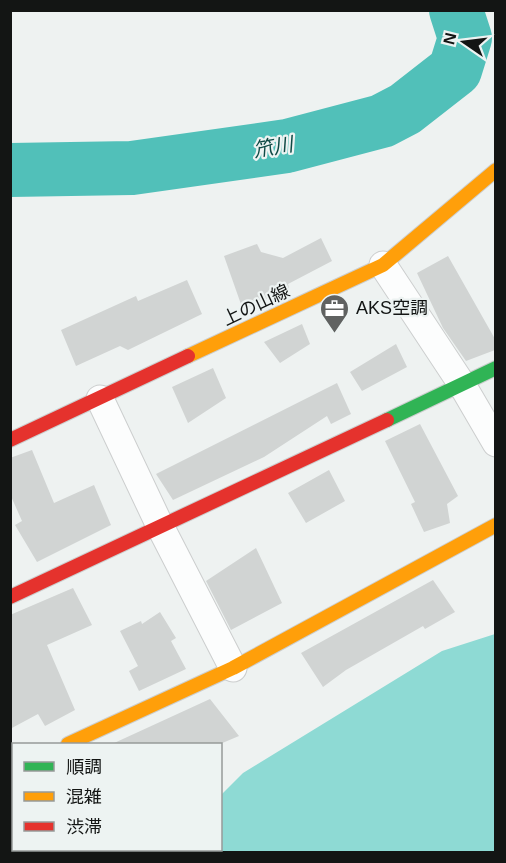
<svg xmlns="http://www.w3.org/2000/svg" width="506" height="863" font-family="Helvetica,'Noto Sans JP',sans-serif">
	<rect width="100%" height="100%" fill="#eef2f1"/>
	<path fill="#8edad4" d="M 495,634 L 495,852 L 122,852 L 129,850 L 220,850 L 221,795 L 243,773 L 442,651 Z"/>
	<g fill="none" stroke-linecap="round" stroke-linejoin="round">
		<path stroke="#51c0b9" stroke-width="54" d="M 10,170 L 132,168 L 287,146 L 382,121 L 405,109 L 455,70 L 465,38 L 456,10"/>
	</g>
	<path fill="#d1d4d3" d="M 321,238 L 332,261 L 288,284 L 289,288 L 243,310 L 224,256 L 257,244 L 261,252 L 283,258 Z
		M 448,256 L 495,339 L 495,350 L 466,361 L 443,328 L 417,273 Z
		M 187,280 L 202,314 L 128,350 L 120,346 L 76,366 L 61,330 L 136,296 L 138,301 Z
		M 302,324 L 310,344 L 280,363 L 264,342 Z
		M 396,344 L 407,367 L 362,391 L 350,372 Z
		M 213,368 L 226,398 L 188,423 L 172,387 Z
		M 337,383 L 351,414 L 331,424 L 327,416 L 264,457 L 173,500 L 156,474 Z
		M 420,424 L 458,496 L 447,504 L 450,523 L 424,532 L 411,504 L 415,502 L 385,441 Z
		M 32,450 L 54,503 L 94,485 L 111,525 L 37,562 L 15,525 L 22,521 L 10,494 L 10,458 Z
		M 329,470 L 345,501 L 306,523 L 288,493 Z
		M 256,548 L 282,603 L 231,630 L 206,581 Z
		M 433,580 L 455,612 L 425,629 L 423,626 L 346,670 L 323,687 L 301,653 Z
		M 73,588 L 92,625 L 47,645 L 75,710 L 45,726 L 38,714 L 10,729 L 10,615 Z
		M 160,612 L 176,638 L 171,641 L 186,669 L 139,691 L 129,671 L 138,666 L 120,631 L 141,621 L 142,624 Z
		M 210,699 L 239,736 L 220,744 L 112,744 Z"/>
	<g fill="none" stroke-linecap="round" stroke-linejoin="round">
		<defs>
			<path id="street" d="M 383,265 L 461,383 L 496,443
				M 100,399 L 161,528 L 233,668
				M 10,771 L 14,770"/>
			<path id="fast" d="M 387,420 L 496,368"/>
			<path id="slow" d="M 188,356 L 383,265 L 496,170
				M 68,744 L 233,668 L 496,525"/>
			<path id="jam" d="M 10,440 L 188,356
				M 10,597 L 387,420"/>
		</defs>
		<use href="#street" stroke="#cccece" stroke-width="29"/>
		<use href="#fast" stroke="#cccece" stroke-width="16"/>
		<use href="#slow" stroke="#cccece" stroke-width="16"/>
		<use href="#jam" stroke="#cccece" stroke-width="16"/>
		<use href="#street" stroke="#fcfdfd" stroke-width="27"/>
		<use href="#fast" stroke="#30b455" stroke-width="14"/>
		<use href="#slow" stroke="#ff9f0a" stroke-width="14"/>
		<use href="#jam" stroke="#e5322d" stroke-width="14"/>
	</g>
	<defs>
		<symbol id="office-pin" viewBox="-11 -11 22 30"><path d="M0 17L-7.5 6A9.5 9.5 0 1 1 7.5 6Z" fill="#606261" stroke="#edf3f2"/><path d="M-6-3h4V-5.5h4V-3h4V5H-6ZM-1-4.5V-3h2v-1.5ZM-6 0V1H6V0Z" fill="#fff"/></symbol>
	</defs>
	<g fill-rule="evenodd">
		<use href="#office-pin" x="318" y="292" width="33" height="45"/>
	</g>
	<g text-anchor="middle" stroke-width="4.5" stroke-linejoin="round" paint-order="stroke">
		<g font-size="18" fill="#131514" stroke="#edf3f2">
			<text transform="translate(256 305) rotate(-25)" y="6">上の山線</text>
		</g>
		<g font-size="18" fill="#131514" stroke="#edf3f2" text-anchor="start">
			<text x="356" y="314">AKS空調</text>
		</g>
		<g font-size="20" font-style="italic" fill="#0f4a45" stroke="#edf3f2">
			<text transform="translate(273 147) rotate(-10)" y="7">笊川</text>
		</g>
	</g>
	<rect width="506" height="863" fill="none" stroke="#131514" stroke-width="24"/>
	<rect x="12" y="743" width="210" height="108" fill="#edf3f2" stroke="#969a99" stroke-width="1.5"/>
	<rect x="24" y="762" width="30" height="9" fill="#30b455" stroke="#969a99" stroke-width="1.5"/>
	<text x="66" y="773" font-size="18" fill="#131514">順調</text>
	<rect x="24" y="792" width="30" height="9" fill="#ff9f0a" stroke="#969a99" stroke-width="1.5"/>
	<text x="66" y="803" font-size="18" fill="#131514">混雑</text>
	<rect x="24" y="822" width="30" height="9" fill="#e5322d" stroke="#969a99" stroke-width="1.5"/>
	<text x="66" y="833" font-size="18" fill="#131514">渋滞</text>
	<g transform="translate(464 42) rotate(284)" stroke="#edf3f2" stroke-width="4.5" paint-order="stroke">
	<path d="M0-4.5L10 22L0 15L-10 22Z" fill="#131514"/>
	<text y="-9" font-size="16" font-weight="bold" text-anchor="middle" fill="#131514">N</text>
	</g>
</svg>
